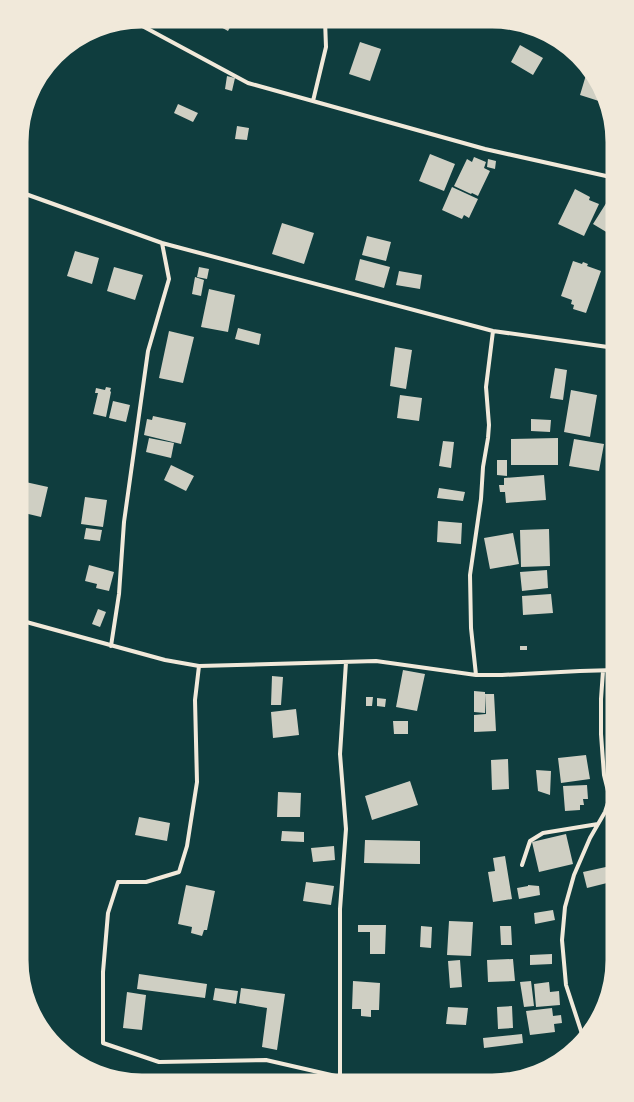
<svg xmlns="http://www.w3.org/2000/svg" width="634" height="1102" font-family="'Times New Roman',serif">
	<rect width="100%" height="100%" fill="#0f3d3e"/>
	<path fill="#cfcfc3" d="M 206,19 L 227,20 L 234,20 L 228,31 Z
		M 252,20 L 271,20 L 269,23 L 263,20 L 261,24 Z
		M 360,42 L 381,49 L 370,81 L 349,74 Z
		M 520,45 L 543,58 L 533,75 L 511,62 Z
		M 586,75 L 590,76 L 604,96 L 602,102 L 580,95 Z
		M 227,76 L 235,78 L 232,91 L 225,89 Z
		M 178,104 L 198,113 L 193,122 L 174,113 Z
		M 237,126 L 249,128 L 247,140 L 235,139 Z
		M 430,154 L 455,164 L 444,191 L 419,181 Z
		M 474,157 L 486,162 L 484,168 L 490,171 L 478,196 L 472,193 L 471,194 L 454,186 L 467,159 L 472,162 Z
		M 488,159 L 496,161 L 495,169 L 487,167 Z
		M 452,187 L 478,199 L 469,218 L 464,215 L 462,219 L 442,210 Z
		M 575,189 L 590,197 L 589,200 L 599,204 L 584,236 L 558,224 Z
		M 610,197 L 615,200 L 615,233 L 613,236 L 593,224 Z
		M 282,223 L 314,233 L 304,264 L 272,254 Z
		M 367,236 L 391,242 L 386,261 L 362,255 Z
		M 75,251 L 99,258 L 92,284 L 67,276 Z
		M 360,259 L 390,267 L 384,288 L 355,280 Z
		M 573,261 L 582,264 L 583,262 L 588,264 L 587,266 L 601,271 L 586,313 L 573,309 L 574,305 L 571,304 L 572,300 L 561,296 Z
		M 114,267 L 143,275 L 135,300 L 107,291 Z
		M 199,267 L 209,269 L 207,279 L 197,277 Z
		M 399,271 L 422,275 L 420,289 L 396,285 Z
		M 195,277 L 204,280 L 201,296 L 192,294 Z
		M 209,289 L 235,295 L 228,332 L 201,327 Z
		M 238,328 L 261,334 L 259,345 L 235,339 Z
		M 169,331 L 194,337 L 183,383 L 159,378 Z
		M 395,347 L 412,350 L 406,389 L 390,386 Z
		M 555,368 L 567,370 L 563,400 L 550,398 Z
		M 106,387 L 111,388 L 110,391 L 111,392 L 106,417 L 93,414 L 98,393 L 95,393 L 96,388 L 105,390 Z
		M 571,390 L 597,395 L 590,437 L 564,432 Z
		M 400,395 L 422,398 L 419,421 L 397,418 Z
		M 113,401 L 130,405 L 126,422 L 109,418 Z
		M 153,416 L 186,423 L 181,444 L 144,435 L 147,419 L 152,420 Z
		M 531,419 L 551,420 L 550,432 L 531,431 Z
		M 149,438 L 174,443 L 171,458 L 146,452 Z
		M 558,438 L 558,465 L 511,465 L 511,439 Z
		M 574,439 L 604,444 L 599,471 L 569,466 Z
		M 443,441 L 454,442 L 451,468 L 439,466 Z
		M 497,460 L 507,460 L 507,476 L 497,475 Z
		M 171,465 L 194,476 L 186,491 L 164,480 Z
		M 544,475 L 546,500 L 506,503 L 505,492 L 500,492 L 499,485 L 504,485 L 504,478 Z
		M 21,481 L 48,487 L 41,517 L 20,512 L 20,488 Z
		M 439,488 L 465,492 L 463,501 L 437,498 Z
		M 85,497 L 107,500 L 103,527 L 81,524 Z
		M 438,521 L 462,523 L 461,544 L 437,542 Z
		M 86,528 L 102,530 L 100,541 L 84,539 Z
		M 549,529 L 550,566 L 521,567 L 520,530 Z
		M 513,533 L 519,564 L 490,569 L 484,538 Z
		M 89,565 L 114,572 L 109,591 L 96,588 L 97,584 L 85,581 Z
		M 547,570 L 548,588 L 522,591 L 520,572 Z
		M 551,594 L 553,613 L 523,615 L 522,596 Z
		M 98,609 L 106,612 L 100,627 L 92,624 Z
		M 520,646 L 527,646 L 527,650 L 520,650 Z
		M 403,670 L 425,674 L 417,711 L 396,707 Z
		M 272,676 L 283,677 L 281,705 L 271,705 Z
		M 474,691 L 485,692 L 485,713 L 474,712 Z
		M 485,694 L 494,694 L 496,731 L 474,732 L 474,715 L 486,714 Z
		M 366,697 L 373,697 L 372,706 L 366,706 Z
		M 377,698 L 386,699 L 385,707 L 377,706 Z
		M 609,703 L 615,703 L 615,715 L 609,716 Z
		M 296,709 L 299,735 L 273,738 L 271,712 Z
		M 393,721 L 408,721 L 408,734 L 394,734 Z
		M 586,755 L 590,779 L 561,783 L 558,758 Z
		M 508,759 L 509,789 L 492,790 L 491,760 Z
		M 536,770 L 551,771 L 550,795 L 538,791 Z
		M 410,781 L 418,805 L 372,820 L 365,796 Z
		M 587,785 L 588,799 L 583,799 L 584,805 L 580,805 L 580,810 L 565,811 L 563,786 Z
		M 278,792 L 301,793 L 300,817 L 277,817 Z
		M 139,817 L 170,823 L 167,841 L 135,835 Z
		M 282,831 L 304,832 L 304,842 L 281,841 Z
		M 566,834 L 573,864 L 539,872 L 532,842 Z
		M 365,840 L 420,841 L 420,864 L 364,863 Z
		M 334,846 L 335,860 L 313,862 L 311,848 Z
		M 505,856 L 512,899 L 493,902 L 488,872 L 495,871 L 493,858 Z
		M 615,865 L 615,881 L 587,888 L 583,872 Z
		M 306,882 L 334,886 L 331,905 L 303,901 Z
		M 186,885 L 215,891 L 207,930 L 204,930 L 202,936 L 191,933 L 192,927 L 178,924 Z
		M 528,885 L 539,886 L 540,895 L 519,899 L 517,888 L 528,886 Z
		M 553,910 L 555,920 L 535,924 L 534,913 Z
		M 449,921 L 473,922 L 471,956 L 447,955 Z
		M 358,925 L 386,925 L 385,954 L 370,954 L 370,932 L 358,932 Z
		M 421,926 L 432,927 L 431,948 L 420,947 Z
		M 500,926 L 511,926 L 512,945 L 501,945 Z
		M 552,954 L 552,964 L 530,965 L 530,955 Z
		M 513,959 L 515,981 L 488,982 L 487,960 Z
		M 460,960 L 462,987 L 450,988 L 448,961 Z
		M 139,974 L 207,984 L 205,998 L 137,989 Z
		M 353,981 L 380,983 L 379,1010 L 371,1010 L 371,1017 L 361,1016 L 361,1009 L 352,1009 Z
		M 531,981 L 534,1006 L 524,1007 L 520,982 Z
		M 549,982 L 550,992 L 559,991 L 560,1005 L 536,1007 L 534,984 Z
		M 215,988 L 238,991 L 236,1004 L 213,1000 Z
		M 241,988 L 285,994 L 277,1050 L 262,1047 L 267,1008 L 239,1003 Z
		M 127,992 L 146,995 L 142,1030 L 123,1028 Z
		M 512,1006 L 513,1028 L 498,1029 L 497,1007 Z
		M 448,1007 L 468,1008 L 466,1025 L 446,1024 Z
		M 552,1008 L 553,1016 L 561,1015 L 562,1023 L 554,1024 L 555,1032 L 530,1035 L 526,1011 Z
		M 522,1034 L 523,1043 L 484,1048 L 483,1038 Z"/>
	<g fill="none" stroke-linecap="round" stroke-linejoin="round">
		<path stroke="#f1e9da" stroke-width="4" d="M 133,21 L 248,83 L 485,149 L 615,178
			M 313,101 L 326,47 L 325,20
			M 20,192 L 162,243 L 493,331 L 615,348
			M 19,620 L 165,660 L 199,666 L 376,661 L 476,675 L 502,675 L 580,671 L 615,670
			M 111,646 L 119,594 L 124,522 L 148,351 L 169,279 L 162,243
			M 199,666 L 195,700 L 197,782 L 187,846 L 179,872 L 146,882 L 118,882 L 108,913 L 103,972 L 103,1043 L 159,1062 L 266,1060 L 340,1077 L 350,1083
			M 476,675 L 471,628 L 470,575 L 481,499 L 483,467 L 488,438 L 489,425 L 486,387 L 493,331
			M 522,865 L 530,841 L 543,833 L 598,824
			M 584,1040 L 566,985 L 562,940 L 565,907 L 574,875 L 590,838 L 605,812 L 608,803 L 609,795 L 604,775 L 601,734 L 601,699 L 603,671
			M 340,1077 L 340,909 L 346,829 L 340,754 L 346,662"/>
	</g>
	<path d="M0 0H634V1102H0ZM142 26H492A116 116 0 0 1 608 142V960A116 116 0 0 1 492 1076H142A116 116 0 0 1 26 960V142A116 116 0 0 1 142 26Z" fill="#f1e9da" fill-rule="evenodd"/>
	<path fill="none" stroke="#f1e9da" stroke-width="5" d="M142 26H492A116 116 0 0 1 608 142V960A116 116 0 0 1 492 1076H142A116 116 0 0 1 26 960V142A116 116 0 0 1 142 26Z"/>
</svg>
